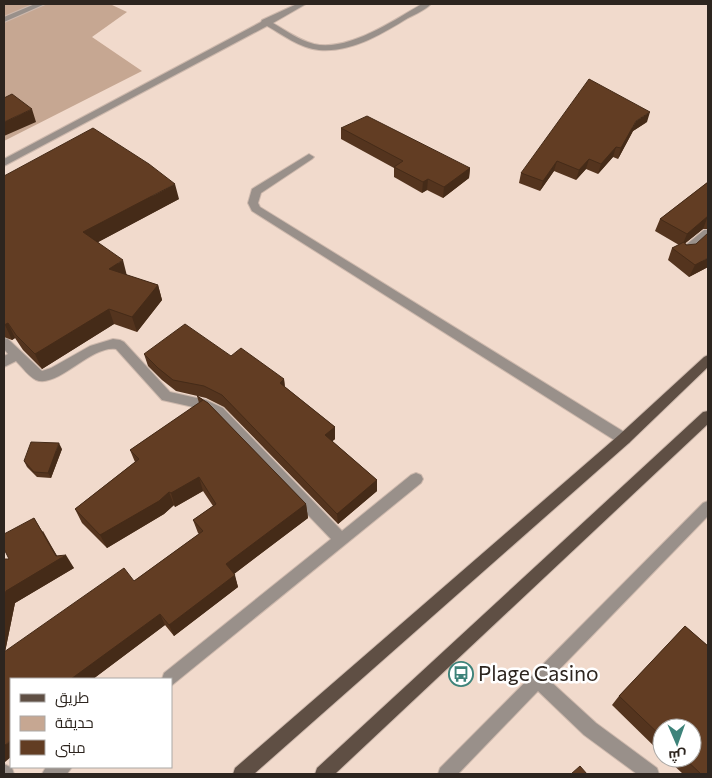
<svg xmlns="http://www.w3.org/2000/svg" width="712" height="778" font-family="Commissioner,Cairo,sans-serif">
	<rect width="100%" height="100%" fill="#f1dacc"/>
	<path fill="#c6a792" d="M 4,4 L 110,4 L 127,12 L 92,37 L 142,71 L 4,141 Z"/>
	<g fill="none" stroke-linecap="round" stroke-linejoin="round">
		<defs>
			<path id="service" d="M 309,154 L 314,157 L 312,159 L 261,193 L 258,203 L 260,207 L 629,435 L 631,439 L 629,443 L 624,444 L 619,443 L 252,211 L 248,203 L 252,189 Z
				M 704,230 L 708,230 L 708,238 L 689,255 L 681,255 L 680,252 L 681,249 Z"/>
			<path id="minor" d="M 35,4 L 45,4 L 4,22 L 4,17 Z
				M 297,4 L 306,4 L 273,23 C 286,31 299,40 314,44 C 348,52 394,20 422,4 L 431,4 C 425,10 416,14 408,18 C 382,34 351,53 319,50 C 300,48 283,35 267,26 L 4,166 L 4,159 L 261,22 L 262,20 Z
				M 4,338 L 8,339 L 42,371 L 51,368 L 90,346 L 113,339 L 120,340 L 124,342 L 170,392 L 206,400 L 223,408 L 342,531 L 411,475 L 416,473 L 421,475 L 423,479 L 421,483 L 171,686 L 171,679 L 162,679 L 164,673 L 331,539 L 213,416 L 202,409 L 162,400 L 116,349 C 91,345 57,389 36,380 C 29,377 22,367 16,361 L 4,367 L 4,356 L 8,354 L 4,349 Z
				M 708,501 L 708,516 L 549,680 L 596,723 L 657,768 L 659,774 L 637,774 L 584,735 L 538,691 L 458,774 L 438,774 L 440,768 L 703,503 Z
				M 4,764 L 12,768 L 14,774 L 4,774 Z
				M 46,767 L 72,767 L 67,774 L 42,774 Z"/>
			<path id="primary" d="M 708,355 L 708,367 L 629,443 L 254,774 L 233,774 L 235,768 L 619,435 L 704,357 Z
				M 708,411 L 708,424 L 335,774 L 315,774 L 317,768 L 703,412 Z"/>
		</defs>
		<use href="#service" stroke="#ceb9ad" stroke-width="2"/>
		<use href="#minor" stroke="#ceb9ad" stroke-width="2"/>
		<use href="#primary" stroke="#ceb9ad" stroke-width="2"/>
		<use href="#service" fill="#99908a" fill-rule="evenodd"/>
		<use href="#minor" fill="#99908a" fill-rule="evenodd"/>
		<use href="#primary" fill="#5f4f44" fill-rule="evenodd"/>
	</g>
	<path fill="#54341e" d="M 647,122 L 633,131 L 618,159 L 613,157 L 598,174 L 586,169 L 576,180 L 554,171 L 540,191 L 519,183 L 521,173 Z
		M 341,128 L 470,168 L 469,178 L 443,198 L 427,190 L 422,193 L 394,177 L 394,168 L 341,139 Z
		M 4,176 L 179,199 L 98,242 L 127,275 L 158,285 L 162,300 L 137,332 L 114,324 L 42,369 L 23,350 L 15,338 L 12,340 L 4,337 Z
		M 708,182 L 708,229 L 703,229 L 685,243 L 708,267 L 689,277 L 668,260 L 672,248 L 679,245 L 655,231 L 660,219 Z
		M 144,354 L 231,356 L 284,379 L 285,387 L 335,427 L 335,439 L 332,441 L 377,480 L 377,491 L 338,524 L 224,407 L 206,398 L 176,391 L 162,380 L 148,366 Z
		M 197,396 L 208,403 L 306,504 L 308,518 L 234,574 L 238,587 L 174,636 L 165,625 L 93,679 L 11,679 L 5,762 L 4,762 L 4,559 L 9,559 L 43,531 L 57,556 L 74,568 L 15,603 L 5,652 L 134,581 L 199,534 L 198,533 L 193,520 L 213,506 L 203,491 L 175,507 L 174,505 L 164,514 L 107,548 L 82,523 L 75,509 L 135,462 L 130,450 L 199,403 Z
		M 62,449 L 51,478 L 37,477 L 27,467 L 24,461 Z
		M 685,626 L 708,646 L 708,774 L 683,774 L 666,758 L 692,758 L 692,728 L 662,728 L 662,754 L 612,705 L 619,696 Z"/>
	<path fill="#452b18" d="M 32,109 L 36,122 L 4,136 L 4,122 Z
		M 650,112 L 647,122 L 633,131 L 618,159 L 621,148 L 636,121 Z
		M 616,147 L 613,157 L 598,174 L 601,164 Z
		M 589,159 L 586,169 L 576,180 L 579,170 Z
		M 557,161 L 554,171 L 540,191 L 543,181 Z
		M 470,168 L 469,178 L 443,198 L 444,187 Z
		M 428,179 L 427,190 L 422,193 L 423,182 Z
		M 175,184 L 179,199 L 89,247 L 83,232 Z
		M 708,216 L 703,229 L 682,246 L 687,234 Z
		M 708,258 L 708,267 L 689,277 L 695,265 Z
		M 123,260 L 127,276 L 109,269 Z
		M 158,285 L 162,300 L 137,332 L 132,317 Z
		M 109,309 L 114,324 L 42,369 L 35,354 Z
		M 8,323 L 15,338 L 12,340 L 5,325 Z
		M 284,379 L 285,391 L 280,383 Z
		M 335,427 L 335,439 L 326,447 L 325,435 Z
		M 59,443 L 62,449 L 51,478 L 48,473 Z
		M 199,477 L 203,491 L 175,507 L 171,493 Z
		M 377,480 L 377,491 L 338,524 L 337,514 Z
		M 169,492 L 174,505 L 164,514 L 107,548 L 100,535 Z
		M 306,504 L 308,518 L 230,577 L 226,564 Z
		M 34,518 L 59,559 L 66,555 L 74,568 L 15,603 L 4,657 L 4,599 L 6,591 Z
		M 235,575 L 238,587 L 174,636 L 169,625 Z
		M 160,614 L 165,625 L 93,679 L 71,679 Z
		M 11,740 L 11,757 L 5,762 L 4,761 L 4,746 Z"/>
	<path fill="#623d23" stroke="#452b18" d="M 589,79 L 650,112 L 636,121 L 621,148 L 616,147 L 601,164 L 589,159 L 579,170 L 557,161 L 543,181 L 521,173 Z
		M 12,94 L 32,109 L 4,122 L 4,98 Z
		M 367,116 L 470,168 L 444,187 L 428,179 L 423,182 L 394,167 L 403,161 L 341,128 Z
		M 93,128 L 149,164 L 175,184 L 83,232 L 123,260 L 109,269 L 158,285 L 132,317 L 109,309 L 35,354 L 16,335 L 8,323 L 4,325 L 4,176 Z
		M 708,182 L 708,216 L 687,234 L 660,219 Z
		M 708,233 L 708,258 L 695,265 L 672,248 L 684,242 L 686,245 L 696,244 Z
		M 185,324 L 231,356 L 241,348 L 284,379 L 280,383 L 335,427 L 325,435 L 377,480 L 337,514 L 222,395 L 204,386 L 173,380 L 158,368 L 144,354 Z
		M 197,396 L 208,403 L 306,504 L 226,564 L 235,575 L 169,625 L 160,614 L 71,679 L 11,679 L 11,740 L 4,746 L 4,652 L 124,568 L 134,581 L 203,531 L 193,520 L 216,504 L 199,477 L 171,493 L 169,492 L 159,501 L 100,535 L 75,509 L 139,459 L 130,450 L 203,400 Z
		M 31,442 L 59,443 L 48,473 L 34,472 L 24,461 Z
		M 34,518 L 56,556 L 66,555 L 6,591 L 4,599 L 4,559 L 9,559 L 4,549 L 4,534 Z
		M 685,626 L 708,646 L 708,774 L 701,774 L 684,758 L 692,758 L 692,728 L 662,728 L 662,737 L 619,696 Z
		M 580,766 L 587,774 L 571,774 Z"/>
	<defs>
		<symbol id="bus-ring" viewBox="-11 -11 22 22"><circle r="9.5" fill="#fff" stroke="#3d837a" stroke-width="1.5"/><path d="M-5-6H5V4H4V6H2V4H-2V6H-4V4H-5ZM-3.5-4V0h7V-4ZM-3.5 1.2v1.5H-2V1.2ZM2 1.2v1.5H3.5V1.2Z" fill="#3d837a"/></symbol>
	</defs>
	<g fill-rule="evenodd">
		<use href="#bus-ring" x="447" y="660" width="28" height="28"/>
	</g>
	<g text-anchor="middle" stroke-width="5" stroke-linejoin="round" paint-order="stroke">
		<g font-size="21" fill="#2d251f" stroke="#fff" text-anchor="start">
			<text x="478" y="681">Plage Casino</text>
		</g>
	</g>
	<rect width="712" height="778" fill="none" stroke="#2d251f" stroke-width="10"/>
	<rect x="10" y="678" width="162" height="90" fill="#ffffff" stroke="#aba8a5"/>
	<rect x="20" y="694" width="25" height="8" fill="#5f4f44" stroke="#aba8a5"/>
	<text x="55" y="703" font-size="15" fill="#2d251f">طريق</text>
	<rect x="20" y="716" width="25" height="15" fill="#c6a792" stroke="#aba8a5"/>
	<text x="55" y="728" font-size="15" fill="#2d251f">حديقة</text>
	<rect x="20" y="740" width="25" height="15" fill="#623d23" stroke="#aba8a5"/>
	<text x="55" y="753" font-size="15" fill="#2d251f">مبنى</text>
	<g transform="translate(677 743) rotate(178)"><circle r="24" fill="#ffffff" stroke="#aba8a5"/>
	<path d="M0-4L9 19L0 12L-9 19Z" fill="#3d837a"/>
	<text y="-8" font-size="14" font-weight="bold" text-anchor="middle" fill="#2d251f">ش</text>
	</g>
</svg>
